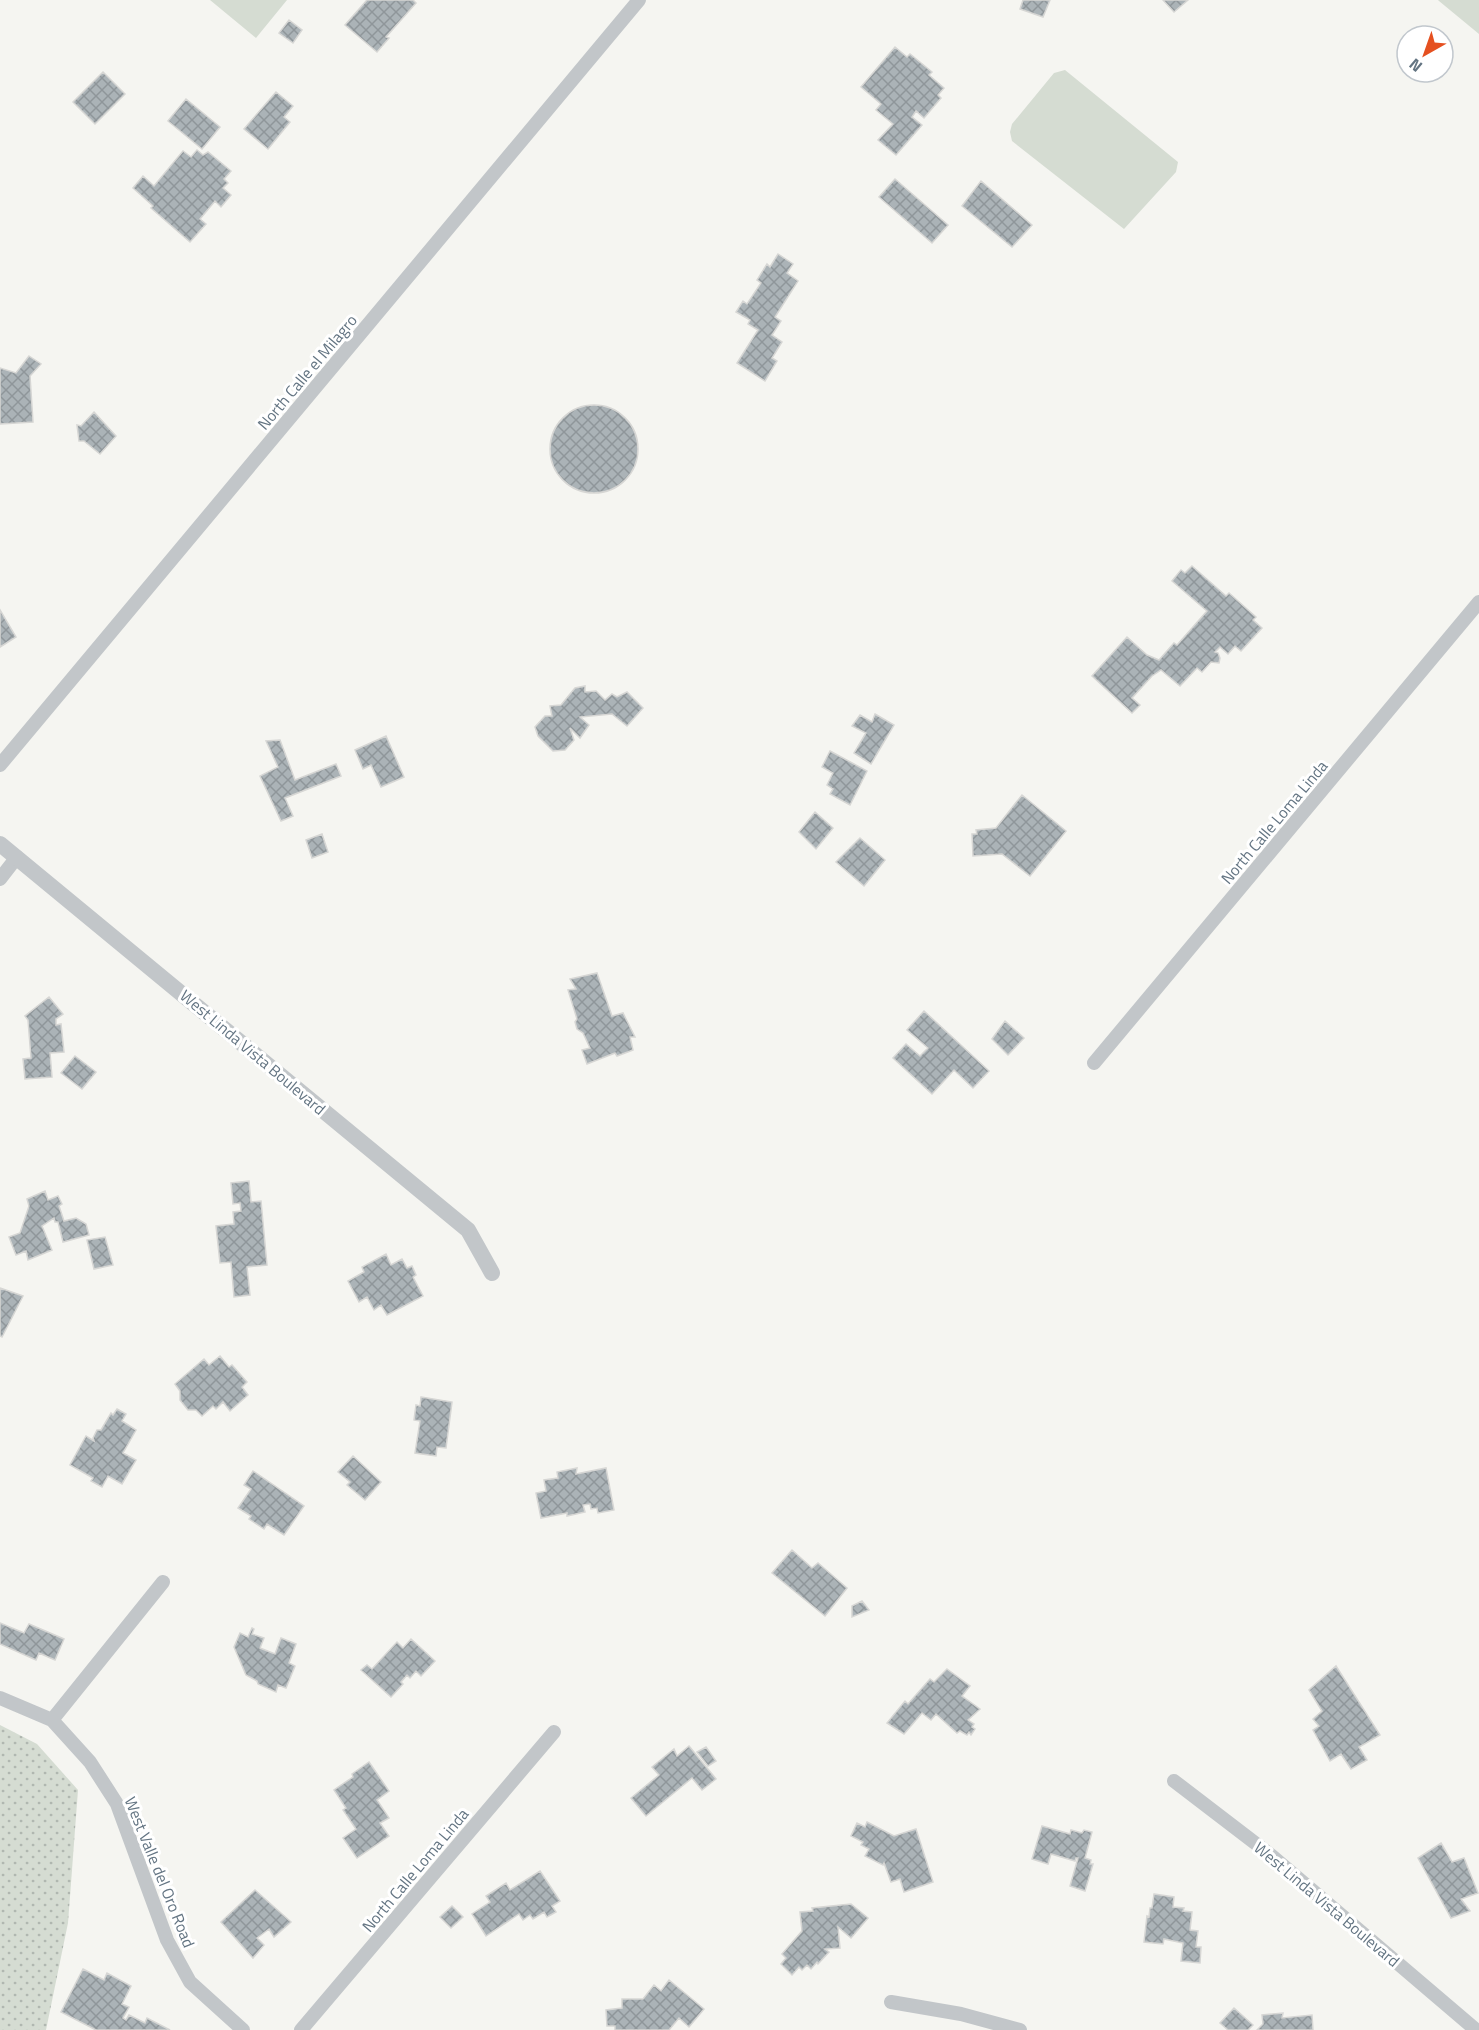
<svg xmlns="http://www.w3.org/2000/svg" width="1479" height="2030" font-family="'Titillium Web',sans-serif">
	<defs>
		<pattern id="grass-dots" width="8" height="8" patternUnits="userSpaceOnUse" patternTransform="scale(1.5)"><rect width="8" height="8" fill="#d5dcd2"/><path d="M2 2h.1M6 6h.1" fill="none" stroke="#b0b7b0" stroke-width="1.8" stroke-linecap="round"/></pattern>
		<pattern id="building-cross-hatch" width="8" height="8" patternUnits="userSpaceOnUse" patternTransform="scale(1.5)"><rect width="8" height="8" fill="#abb3b7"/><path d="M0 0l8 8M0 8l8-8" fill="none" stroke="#8f969a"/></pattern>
	</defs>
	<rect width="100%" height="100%" fill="#f5f5f1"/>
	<path fill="url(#grass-dots)" d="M 0,1725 L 37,1744 L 78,1790 L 68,1923 L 46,2030 L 0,2030 Z"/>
	<path fill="#d5dcd2" d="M 210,0 L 287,0 L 256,38 Z
		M 1438,0 L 1479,0 L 1479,34 L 1439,1 Z
		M 1065,70 L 1178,162 L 1176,172 L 1124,229 L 1012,141 L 1010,132 L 1012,124 L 1054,73 Z"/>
	<path fill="url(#building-cross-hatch)" stroke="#d6d6d4" stroke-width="1.5" d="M 367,0 L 413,0 L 416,3 L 386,37 L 389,38 L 377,52 L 345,25 Z
		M 1023,0 L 1050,0 L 1043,17 L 1020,9 Z
		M 1163,0 L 1188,0 L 1174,12 Z
		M 289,20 L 302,30 L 293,43 L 279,33 Z
		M 895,47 L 907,57 L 910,54 L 932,72 L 929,75 L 944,88 L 938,95 L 941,98 L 924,118 L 916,111 L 912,117 L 922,125 L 896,155 L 878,140 L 893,124 L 876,110 L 881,104 L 861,87 Z
		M 103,72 L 125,94 L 95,124 L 73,102 Z
		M 276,92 L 293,106 L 284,117 L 290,122 L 268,149 L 244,129 Z
		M 186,99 L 220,127 L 202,149 L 168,121 Z
		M 197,150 L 203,155 L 208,152 L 231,171 L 224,179 L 228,183 L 223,188 L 231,195 L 221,207 L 215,201 L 200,219 L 206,224 L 190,242 L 151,208 L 153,206 L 133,188 L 143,176 L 154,186 L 183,151 L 191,157 Z
		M 895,179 L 948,225 L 932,243 L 879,197 Z
		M 981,181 L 1032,225 L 1012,247 L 962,206 Z
		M 778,254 L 793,264 L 787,273 L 798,281 L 775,317 L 781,321 L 772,335 L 782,342 L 772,358 L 777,361 L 765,381 L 737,363 L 758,330 L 748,324 L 750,320 L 736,312 L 743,301 L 747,304 L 761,283 L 757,280 L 767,264 L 770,267 Z
		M 29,356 L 41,364 L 30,376 L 33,422 L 0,424 L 0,368 L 16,373 Z
		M550 449a44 44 0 1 1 88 0a44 44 0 1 1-88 0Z
		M 94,412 L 116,436 L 100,454 L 84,441 L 79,441 L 77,425 L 81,426 Z
		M 1192,566 L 1226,596 L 1229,593 L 1256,617 L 1253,620 L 1262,628 L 1241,651 L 1235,646 L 1228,654 L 1220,647 L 1215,652 L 1218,653 L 1220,658 L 1219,663 L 1211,662 L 1202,672 L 1197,668 L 1180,686 L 1161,670 L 1152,676 L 1132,698 L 1140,705 L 1132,713 L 1092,676 L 1127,637 L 1147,655 L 1159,660 L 1174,643 L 1177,645 L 1207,611 L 1172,581 L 1181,570 L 1185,573 Z
		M 0,610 L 16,637 L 0,647 Z
		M 585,686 L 585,692 L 596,691 L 605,700 L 612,694 L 617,697 L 627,692 L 643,708 L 627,726 L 612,714 L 580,717 L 589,725 L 580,738 L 570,728 L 574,740 L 565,750 L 553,751 L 538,736 L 535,727 L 545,716 L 552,716 L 550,706 L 561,705 L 575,688 Z
		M 875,714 L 894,725 L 871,764 L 854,753 L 866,733 L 852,726 L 860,715 L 872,722 Z
		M 386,736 L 404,777 L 381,787 L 371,765 L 363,769 L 355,750 Z
		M 280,740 L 295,780 L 336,764 L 341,776 L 285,798 L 293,816 L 281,821 L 260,776 L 278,767 L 266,741 Z
		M 830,751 L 867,771 L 850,805 L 830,794 L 833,789 L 827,785 L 833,773 L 822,767 Z
		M 1022,795 L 1066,831 L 1030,876 L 1002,854 L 973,856 L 972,834 L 977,834 L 976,830 L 996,828 Z
		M 815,812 L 833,828 L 816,849 L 799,832 Z
		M 322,834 L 328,852 L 312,858 L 306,840 Z
		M 860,838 L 885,860 L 864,886 L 836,862 Z
		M 597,973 L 612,1016 L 623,1013 L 635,1037 L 630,1037 L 633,1050 L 617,1056 L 615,1053 L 587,1064 L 582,1050 L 590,1048 L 583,1033 L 577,1029 L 575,1022 L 577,1019 L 568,990 L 576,989 L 570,979 Z
		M 49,997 L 63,1014 L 56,1019 L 56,1025 L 61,1024 L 64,1052 L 50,1053 L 52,1077 L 25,1079 L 23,1059 L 31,1058 L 28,1020 L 25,1016 Z
		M 924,1011 L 989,1071 L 973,1088 L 954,1070 L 932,1094 L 893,1058 L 906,1044 L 920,1056 L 928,1048 L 907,1030 Z
		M 1005,1021 L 1024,1038 L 1008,1055 L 992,1039 Z
		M 75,1056 L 96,1072 L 82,1089 L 61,1073 Z
		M 249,1181 L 251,1202 L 261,1201 L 267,1265 L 247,1267 L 250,1295 L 234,1297 L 231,1262 L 220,1263 L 216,1226 L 234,1224 L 233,1212 L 241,1211 L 240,1203 L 233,1204 L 231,1183 Z
		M 45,1191 L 48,1200 L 58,1196 L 62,1204 L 59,1206 L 64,1221 L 76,1218 L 86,1224 L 89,1235 L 63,1242 L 58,1222 L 55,1222 L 54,1218 L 42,1226 L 52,1250 L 28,1260 L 26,1251 L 16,1255 L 9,1237 L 20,1233 L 29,1206 L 27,1199 Z
		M 105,1237 L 113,1265 L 94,1269 L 87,1240 Z
		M 386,1254 L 391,1265 L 402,1259 L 407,1268 L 412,1266 L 416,1275 L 413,1277 L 423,1296 L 387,1315 L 381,1305 L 374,1310 L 367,1297 L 359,1302 L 348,1281 L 364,1272 L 362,1267 Z
		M 0,1288 L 23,1296 L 2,1337 L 0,1336 Z
		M 220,1356 L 229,1367 L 232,1365 L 247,1382 L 242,1387 L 248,1395 L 230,1411 L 223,1402 L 216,1409 L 213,1406 L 202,1416 L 196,1410 L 188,1410 L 180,1400 L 180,1391 L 175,1384 L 204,1359 L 209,1365 Z
		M 421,1397 L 452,1402 L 446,1448 L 437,1447 L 436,1456 L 415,1453 L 420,1421 L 414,1420 L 416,1405 L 420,1406 Z
		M 117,1409 L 126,1414 L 122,1421 L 136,1430 L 123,1453 L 136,1460 L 122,1484 L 108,1476 L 102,1487 L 91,1481 L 93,1478 L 70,1465 L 86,1436 L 94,1441 L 93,1438 L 97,1430 L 101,1430 L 111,1413 L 113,1415 Z
		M 353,1456 L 381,1482 L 365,1500 L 347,1485 L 350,1482 L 338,1472 Z
		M 577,1468 L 576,1474 L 606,1468 L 614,1510 L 598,1513 L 597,1508 L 591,1509 L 590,1504 L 583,1505 L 585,1512 L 567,1516 L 567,1513 L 541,1518 L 536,1493 L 546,1491 L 544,1480 L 558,1478 L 557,1472 Z
		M 253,1471 L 304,1506 L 284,1535 L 267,1524 L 264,1529 L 249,1519 L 251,1516 L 238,1508 L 251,1489 L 244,1485 Z
		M 792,1550 L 812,1568 L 818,1563 L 847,1588 L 825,1616 L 772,1573 Z
		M 862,1601 L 869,1610 L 852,1617 L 852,1606 Z
		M 0,1623 L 24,1633 L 29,1624 L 64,1639 L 55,1660 L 39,1653 L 36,1660 L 0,1644 Z
		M 252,1628 L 254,1629 L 252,1634 L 264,1638 L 260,1648 L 275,1654 L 281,1638 L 296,1644 L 289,1663 L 295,1666 L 286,1688 L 278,1685 L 276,1692 L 258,1684 L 257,1681 L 246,1675 L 234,1647 L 240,1633 L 248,1637 Z
		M 411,1639 L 435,1661 L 421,1676 L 416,1671 L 410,1678 L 407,1675 L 401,1682 L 403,1684 L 391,1697 L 361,1670 L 367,1665 L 372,1669 L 397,1642 L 403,1648 Z
		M 1336,1666 L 1380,1735 L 1359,1747 L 1367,1760 L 1351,1769 L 1341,1754 L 1330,1761 L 1313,1730 L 1319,1726 L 1313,1719 L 1322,1711 L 1309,1690 Z
		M 947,1669 L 970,1686 L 962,1696 L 980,1709 L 968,1720 L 974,1724 L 972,1727 L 975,1729 L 971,1735 L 969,1732 L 967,1735 L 960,1731 L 957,1733 L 936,1714 L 931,1720 L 922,1713 L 904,1734 L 887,1723 L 905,1701 L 908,1704 L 930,1679 L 934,1682 Z
		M 689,1746 L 716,1779 L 702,1790 L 692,1778 L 646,1816 L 631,1798 L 659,1775 L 652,1767 L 674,1749 L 677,1756 Z
		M 706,1747 L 716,1761 L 708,1766 L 697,1752 Z
		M 369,1762 L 389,1791 L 377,1800 L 389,1818 L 380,1823 L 389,1836 L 357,1858 L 343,1838 L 356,1829 L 343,1810 L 346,1808 L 334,1790 L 353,1777 L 352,1774 Z
		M 867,1822 L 894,1836 L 916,1829 L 933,1882 L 904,1892 L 900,1879 L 891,1882 L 884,1863 L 883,1865 L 865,1856 L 869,1849 L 861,1845 L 863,1842 L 851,1836 L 857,1823 L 865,1827 Z
		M 1042,1826 L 1070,1834 L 1071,1830 L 1082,1833 L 1084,1830 L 1092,1832 L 1085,1858 L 1091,1860 L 1090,1864 L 1093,1864 L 1085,1891 L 1070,1886 L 1078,1858 L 1076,1858 L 1075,1861 L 1051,1854 L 1048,1864 L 1032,1859 Z
		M 1441,1843 L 1452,1862 L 1464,1858 L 1478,1893 L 1461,1899 L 1470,1911 L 1451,1918 L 1418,1858 Z
		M 540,1871 L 560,1901 L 552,1906 L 556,1912 L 547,1917 L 544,1912 L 533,1919 L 530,1915 L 523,1920 L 519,1914 L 486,1936 L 472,1914 L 490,1902 L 486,1896 L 506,1883 L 510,1890 Z
		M 255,1890 L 291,1922 L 274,1937 L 269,1929 L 257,1938 L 264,1945 L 253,1958 L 221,1922 Z
		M 1154,1894 L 1174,1897 L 1173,1907 L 1184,1908 L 1183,1911 L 1192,1912 L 1190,1930 L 1198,1931 L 1196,1947 L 1201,1947 L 1200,1963 L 1181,1961 L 1183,1943 L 1164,1939 L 1163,1944 L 1144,1942 L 1147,1916 L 1149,1917 L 1150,1908 L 1152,1908 Z
		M 851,1904 L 868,1918 L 851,1938 L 838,1927 L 840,1948 L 825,1949 L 829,1952 L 818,1964 L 817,1962 L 811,1969 L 807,1965 L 802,1970 L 799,1967 L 792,1975 L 781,1964 L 786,1958 L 782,1954 L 802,1931 L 800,1912 L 813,1911 L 812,1908 Z
		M 452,1906 L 463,1917 L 451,1928 L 440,1917 Z
		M 83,1969 L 104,1980 L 107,1973 L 131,1986 L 122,2004 L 129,2007 L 123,2018 L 126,2020 L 129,2015 L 145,2023 L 147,2018 L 170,2030 L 96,2030 L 61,2012 Z
		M 669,1980 L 704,2009 L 689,2027 L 679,2018 L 669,2030 L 615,2030 L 615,2026 L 607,2026 L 606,2010 L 622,2008 L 622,1999 L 643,1999 L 654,1985 L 661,1991 Z
		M 1234,2008 L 1253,2025 L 1248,2030 L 1228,2030 L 1220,2023 Z
		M 1283,2013 L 1282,2018 L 1312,2015 L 1313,2030 L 1257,2030 L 1263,2024 L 1262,2015 Z"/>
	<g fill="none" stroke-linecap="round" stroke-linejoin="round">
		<path stroke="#c2c6c9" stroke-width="14" d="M 0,765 L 639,0
			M 0,879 L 17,857
			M 1094,1063 L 1479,602
			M 0,1698 L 52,1720 L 90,1762 L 117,1804 L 167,1940 L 190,1982 L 243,2030
			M 52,1720 L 163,1582
			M 1174,1781 L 1272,1856 L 1476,2030
			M 891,2002 L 961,2014 L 1020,2030
			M 301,2030 L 554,1732"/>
		<path stroke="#c2c6c9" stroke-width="16" d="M 0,844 L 468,1230 L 492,1273"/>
	</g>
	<g text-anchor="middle" stroke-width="6" stroke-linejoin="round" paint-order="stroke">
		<g font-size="16" fill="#637482" stroke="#fff">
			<text transform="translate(307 372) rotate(-50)" y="6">North Calle el Milagro</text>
			<text transform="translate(1274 822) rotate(-50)" y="6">North Calle Loma Linda</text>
			<text transform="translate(253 1052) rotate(40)" y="6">West Linda Vista Boulevard</text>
			<text transform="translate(415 1870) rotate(-50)" y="6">North Calle Loma Linda</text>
			<text transform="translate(160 1872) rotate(68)" y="6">West Valle del Oro Road</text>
			<text transform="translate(1327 1904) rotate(40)" y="6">West Linda Vista Boulevard</text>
		</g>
	</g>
	<g transform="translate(1425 54) rotate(220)"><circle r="28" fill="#ffffff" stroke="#c1c7cd" stroke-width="1.5"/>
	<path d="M0-4.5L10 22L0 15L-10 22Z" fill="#e55020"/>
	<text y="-9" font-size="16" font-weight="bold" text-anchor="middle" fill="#637482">N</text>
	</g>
</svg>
